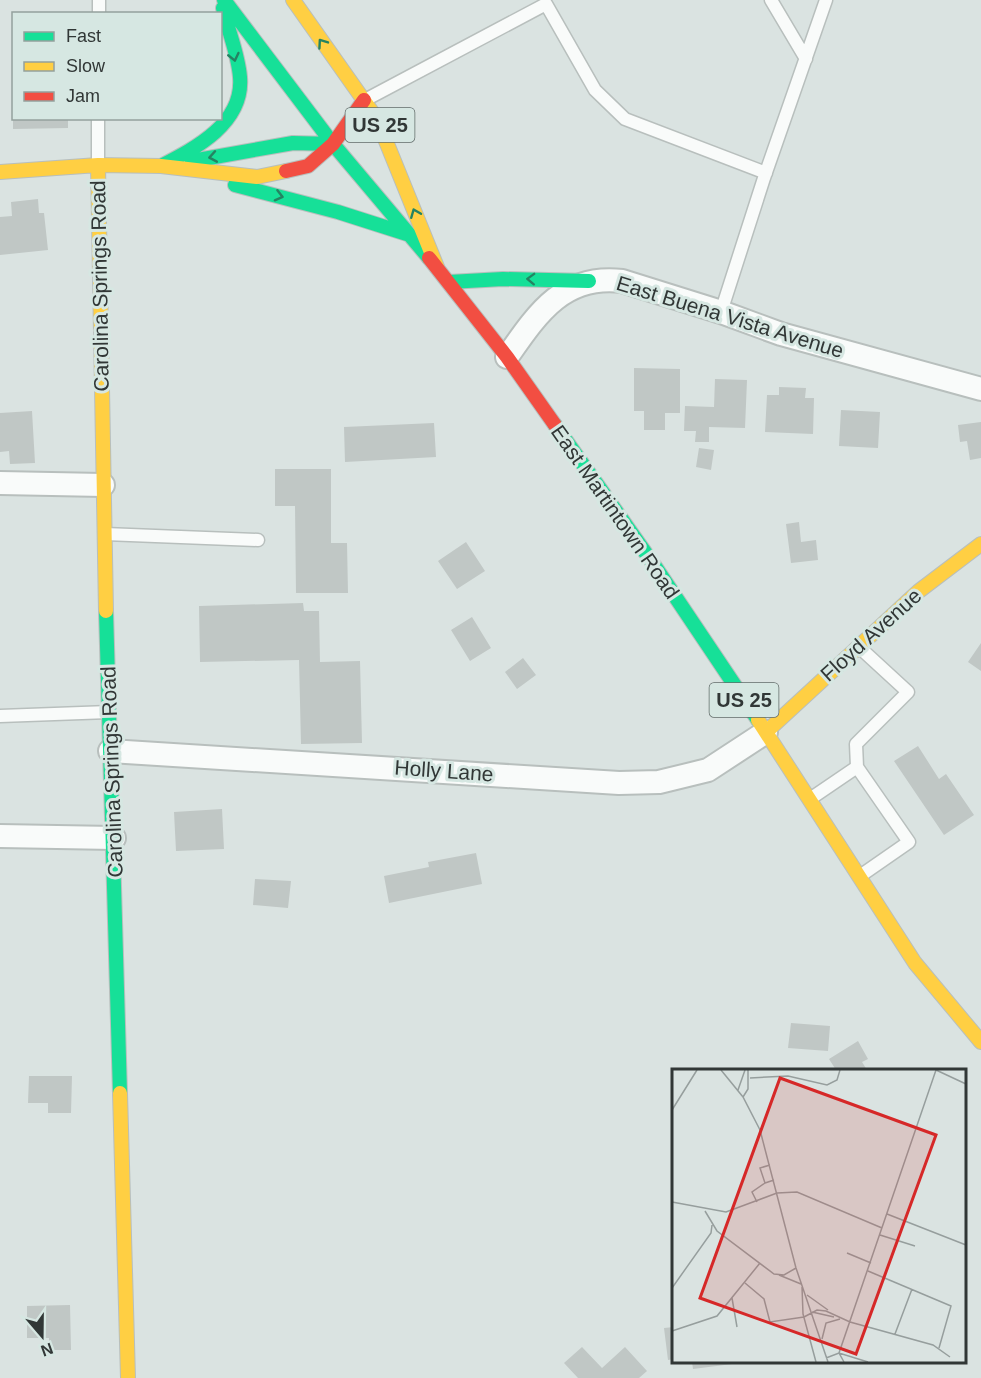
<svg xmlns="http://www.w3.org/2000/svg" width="981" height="1378" font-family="Arial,sans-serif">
	<rect width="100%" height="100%" fill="#dae3e1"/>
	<path fill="#c0c7c5" d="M 13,118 L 68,118 L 68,128 L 13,129 Z
		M 38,199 L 39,213 L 44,213 L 48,250 L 0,255 L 0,217 L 12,216 L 11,202 Z
		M 634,368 L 680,369 L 680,413 L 665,413 L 665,430 L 644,430 L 644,411 L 634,411 Z
		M 715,379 L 747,380 L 745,428 L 709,427 L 709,442 L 695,442 L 696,431 L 684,431 L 685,406 L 714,407 Z
		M 779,387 L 806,388 L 805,398 L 814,398 L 813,434 L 765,432 L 767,395 L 779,395 Z
		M 841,410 L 880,412 L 878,448 L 839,446 Z
		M 32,411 L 35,463 L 10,464 L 9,451 L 0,452 L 0,413 Z
		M 981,422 L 981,458 L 970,460 L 967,441 L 960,442 L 958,425 Z
		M 434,423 L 436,457 L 345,462 L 344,427 Z
		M 699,448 L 714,450 L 711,470 L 696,467 Z
		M 275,469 L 331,469 L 331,543 L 347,543 L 348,593 L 296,593 L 295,506 L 275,506 Z
		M 799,522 L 801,542 L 816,540 L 818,560 L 791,563 L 786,524 Z
		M 466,542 L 485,571 L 457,589 L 438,561 Z
		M 303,603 L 304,611 L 319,611 L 320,662 L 360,661 L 362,743 L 301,744 L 299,660 L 200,662 L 199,606 Z
		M 472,617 L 491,648 L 470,661 L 451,630 Z
		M 981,643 L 981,671 L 968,662 Z
		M 523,658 L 536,675 L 517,689 L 505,672 Z
		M 918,746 L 939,779 L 946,774 L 974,815 L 944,835 L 894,761 Z
		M 222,809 L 224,849 L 176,851 L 174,812 Z
		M 476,853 L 482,884 L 389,903 L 384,876 L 429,867 L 428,862 Z
		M 255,879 L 291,881 L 288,908 L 253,905 Z
		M 791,1023 L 830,1026 L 828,1051 L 788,1048 Z
		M 858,1041 L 868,1059 L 862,1062 L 867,1070 L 836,1070 L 829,1059 Z
		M 29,1076 L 72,1076 L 71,1113 L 48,1113 L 48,1103 L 28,1103 Z
		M 70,1305 L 71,1350 L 49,1350 L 49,1338 L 27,1338 L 27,1306 Z
		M 674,1327 L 674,1359 L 668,1360 L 664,1328 Z
		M 582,1347 L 602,1368 L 625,1347 L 647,1371 L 639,1378 L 578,1378 L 564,1363 Z
		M 692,1362 L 739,1362 L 740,1363 L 693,1369 Z"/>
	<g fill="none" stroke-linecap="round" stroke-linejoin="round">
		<defs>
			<path id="lane" d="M 771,0 L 806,59
				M 99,14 L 99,0
				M 365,100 L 546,4 L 595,90 L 625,119 L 766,173
				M 98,164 L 98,118
				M 721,312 L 764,178 L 826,0
				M 105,534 L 258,540
				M 0,716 L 109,712
				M 857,767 L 856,744 L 908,692 L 859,647
				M 810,799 L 857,767 L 909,842 L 860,876"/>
			<path id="street" d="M 507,357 C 537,314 563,274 622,281 L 721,312 L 781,334 L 981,389
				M 0,483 L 103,485
				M 110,751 L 619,783 L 659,782 L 708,770 L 766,732
				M 0,836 L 114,838"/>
			<path id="fast" d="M 224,0 L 333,144 L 429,258
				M 192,161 L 293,143 L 333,144
				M 161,166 C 196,148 244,123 240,77 C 238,53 228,31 223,8
				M 235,185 L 338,212 L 410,235
				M 449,282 L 503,279 L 589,281
				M 555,425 L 652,562 L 758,720
				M 106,611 L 120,1093"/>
			<path id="slow" d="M 293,0 L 377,119 L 437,267
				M 98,165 L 106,611
				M 0,172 L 98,165 L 161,166 L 257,177 L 286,171
				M 758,720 L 915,963 L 981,1042
				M 766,732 L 919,591 L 981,544
				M 120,1093 L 128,1378"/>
			<path id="jam" d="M 286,171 L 308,166 L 333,144 L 364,100
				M 429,258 L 507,357 L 555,425"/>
		</defs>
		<use href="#lane" stroke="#b8bfbd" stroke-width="15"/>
		<use href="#street" stroke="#b8bfbd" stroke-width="26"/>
		<use href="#fast" stroke="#b8bfbd" stroke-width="16"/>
		<use href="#slow" stroke="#b8bfbd" stroke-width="16"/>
		<use href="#jam" stroke="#b8bfbd" stroke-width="16"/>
		<use href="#lane" stroke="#f9fbfa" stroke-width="12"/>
		<use href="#street" stroke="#f9fbfa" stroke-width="22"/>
		<use href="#fast" stroke="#16e098" stroke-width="14"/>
		<use href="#slow" stroke="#ffcf43" stroke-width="14"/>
		<use href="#jam" stroke="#f24e42" stroke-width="14"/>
	</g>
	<defs><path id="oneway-chevron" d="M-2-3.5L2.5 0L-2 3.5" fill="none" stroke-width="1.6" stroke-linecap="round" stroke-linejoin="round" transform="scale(1.5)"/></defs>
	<g stroke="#258362">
		<use href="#oneway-chevron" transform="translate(322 43) rotate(-125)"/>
		<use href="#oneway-chevron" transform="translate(234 57) rotate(77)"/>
		<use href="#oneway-chevron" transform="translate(213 157) rotate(170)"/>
		<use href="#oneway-chevron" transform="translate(279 196) rotate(14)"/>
		<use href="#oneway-chevron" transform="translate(415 213) rotate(-112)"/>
		<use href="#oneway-chevron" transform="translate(531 279) rotate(-178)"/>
	</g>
	<g text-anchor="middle" stroke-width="6" stroke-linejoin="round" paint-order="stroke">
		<g fill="#d6e7e2" stroke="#626c6a" stroke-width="1.5">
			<rect x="345.5" y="108" width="69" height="34" rx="4.5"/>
			<rect x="709.5" y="683" width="69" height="34" rx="4.5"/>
		</g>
		<g font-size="20" font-weight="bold" fill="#313736">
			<text x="380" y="132">US 25</text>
			<text x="744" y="707">US 25</text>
		</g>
		<g font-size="21" fill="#313736" stroke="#d6e7e2">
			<text transform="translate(100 286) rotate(-91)" y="7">Carolina Springs Road</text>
			<text transform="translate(730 317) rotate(17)" y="7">East Buena Vista Avenue</text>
			<text transform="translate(615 512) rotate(55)" y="7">East Martintown Road</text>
			<text transform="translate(871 635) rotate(-42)" y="7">Floyd Avenue</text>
			<text transform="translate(444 771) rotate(4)" y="7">Holly Lane</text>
			<text transform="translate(112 772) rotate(-92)" y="7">Carolina Springs Road</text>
		</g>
	</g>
	<g transform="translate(672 1069)">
		<rect width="294" height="294" fill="#dae3e1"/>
		<path fill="none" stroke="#969e9d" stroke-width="1.5" d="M 49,1 L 71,28 L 88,61 L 124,199 L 156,293M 264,1 L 294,15M 78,9 L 116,7 L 155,16 L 165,11 L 168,1M 66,21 L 73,1M 71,28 L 76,20 L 76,1M 0,41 L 25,1M 98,96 L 88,99 L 93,114 L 102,111M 105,124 L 125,123 L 210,159M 0,133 L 54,143 L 105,124M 85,133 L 80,123 L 93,114M 33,142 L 45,162 L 102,205 L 112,206 L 124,199M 215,145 L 294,176M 208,166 L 243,177M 175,184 L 199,194M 196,202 L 279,237 L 267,279M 107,206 L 129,215M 73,214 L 92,230 L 98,253 L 132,248M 130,218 L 131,245 L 144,293M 0,219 L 39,164 L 40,156M 135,226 L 156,241M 60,229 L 65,258M 140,243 L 162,248M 132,248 L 145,241 L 154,242 L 178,253 L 261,276 L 278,288M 0,262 L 45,247 L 88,194M 223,265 L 240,220M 150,270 L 154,254 L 168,250M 154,289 L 167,284 L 196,293M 172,293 L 167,284 L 264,1"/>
		<path fill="#d62828" fill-opacity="0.15" stroke="#d62828" stroke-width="3" d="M 108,9 L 264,66 L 184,285 L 28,229 Z"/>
		<rect width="294" height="294" fill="none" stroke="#313736" stroke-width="3"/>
	</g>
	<rect x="12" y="12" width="210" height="108" fill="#d6e7e2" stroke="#94a19d" stroke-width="1.5"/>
	<rect x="24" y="32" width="30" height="9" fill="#16e098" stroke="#94a19d" stroke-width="1.5"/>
	<text x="66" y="42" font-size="18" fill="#313736">Fast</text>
	<rect x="24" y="62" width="30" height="9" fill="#ffcf43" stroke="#94a19d" stroke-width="1.5"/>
	<text x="66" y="72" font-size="18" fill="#313736">Slow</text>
	<rect x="24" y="92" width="30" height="9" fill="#f24e42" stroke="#94a19d" stroke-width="1.5"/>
	<text x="66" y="102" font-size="18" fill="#313736">Jam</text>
	<g transform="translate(42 1336) rotate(160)" stroke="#d6e7e2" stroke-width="4.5" paint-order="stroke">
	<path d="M0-4.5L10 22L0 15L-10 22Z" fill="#313736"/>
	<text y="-9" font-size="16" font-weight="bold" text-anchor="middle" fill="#313736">N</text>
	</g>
</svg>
